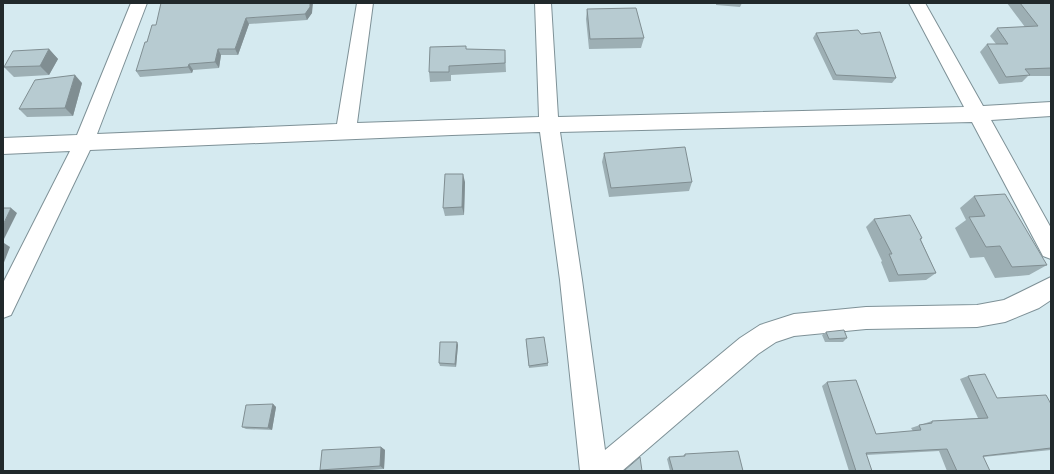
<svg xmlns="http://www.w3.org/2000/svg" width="1054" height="474" font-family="'Fira Sans Condensed',sans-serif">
	<rect width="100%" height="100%" fill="#d5eaf0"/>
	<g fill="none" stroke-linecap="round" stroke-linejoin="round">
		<defs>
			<path id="minor" d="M 131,3 L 147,3 L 97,134 L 337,124 L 357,3 L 373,3 L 357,123 L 539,117 L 535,3 L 551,3 L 558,117 L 964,107 L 909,3 L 925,3 L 983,106 L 1051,102 L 1051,116 L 991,120 L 1051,228 L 1051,259 L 1043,256 L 972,122 L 560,132 L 582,280 L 605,450 L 740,338 L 760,325 L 794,314 L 866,307 L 977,305 L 1004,300 L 1051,277 L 1051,300 L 1039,308 L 1005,322 L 977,327 L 866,329 L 794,336 L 776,342 L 758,354 L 622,471 L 580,471 L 560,280 L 540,132 L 452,135 L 90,150 L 11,315 L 3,318 L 3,283 L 70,151 L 3,154 L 3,138 L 77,135 Z"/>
		</defs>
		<use href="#minor" stroke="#7e9197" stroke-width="2"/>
		<use href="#minor" fill="#fff" fill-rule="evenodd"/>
	</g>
	<path fill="#9dafb4" d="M 716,3 L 742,3 L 740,7 L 716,5 Z
		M 1007,3 L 1051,3 L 1051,76 L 1028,76 L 1022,82 L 999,84 L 980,52 L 987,44 L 996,44 L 990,36 L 997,28 L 1025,27 Z
		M 587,9 L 644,38 L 641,48 L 589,49 L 586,19 Z
		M 312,13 L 307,20 L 249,24 L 238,55 L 221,55 L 219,68 L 193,70 L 192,73 L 140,77 L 136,71 L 147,42 L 156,25 Z
		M 816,33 L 861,34 L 896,78 L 892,83 L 833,80 L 813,38 Z
		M 49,49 L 58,59 L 49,75 L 14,77 L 4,67 Z
		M 467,49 L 505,50 L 506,72 L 451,75 L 451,81 L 430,82 L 429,72 Z
		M 82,83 L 73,116 L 27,117 L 19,109 Z
		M 604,153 L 692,182 L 689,191 L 609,197 L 602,162 Z
		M 465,182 L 464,215 L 445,216 L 443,208 Z
		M 974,196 L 1047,265 L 1029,275 L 995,278 L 984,257 L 970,258 L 955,228 L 966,220 L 960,208 Z
		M 874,219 L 922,238 L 921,240 L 936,273 L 926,280 L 889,282 L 881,262 L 882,261 L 866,227 Z
		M 826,332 L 847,338 L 843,342 L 825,342 L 822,335 Z
		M 526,339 L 548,363 L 548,366 L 529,368 Z
		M 457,342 L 458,345 L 456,367 L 440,366 L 439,363 Z
		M 968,376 L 997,398 L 1051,404 L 1051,450 L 983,457 L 990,471 L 947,471 L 939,451 L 866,455 L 872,471 L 849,471 L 822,386 L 827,382 L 876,434 L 913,431 L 911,428 L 932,421 L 978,418 L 960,379 Z
		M 273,404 L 276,407 L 272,430 L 246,429 L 242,427 Z
		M 381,447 L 385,450 L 384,469 L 354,471 L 322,471 L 320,470 Z
		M 685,454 L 743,471 L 670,471 L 667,459 L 669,457 L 683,456 Z"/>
	<path fill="#808e92" d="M 310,3 L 313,3 L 312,13 L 307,20 L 305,14 Z
		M 246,18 L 249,24 L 238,55 L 235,49 Z
		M 49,49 L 58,59 L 49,75 L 40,66 Z
		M 218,49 L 221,55 L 219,68 L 215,62 Z
		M 189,64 L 193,70 L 192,73 L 188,67 Z
		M 75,75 L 82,83 L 73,116 L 65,108 Z
		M 463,174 L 465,182 L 464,215 L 462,207 Z
		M 11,208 L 17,213 L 3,241 L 3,225 Z
		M 4,243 L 10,247 L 3,265 L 3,245 Z
		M 457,342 L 458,345 L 456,367 L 455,364 Z
		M 273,404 L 276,407 L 272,430 L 268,428 Z
		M 381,447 L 385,450 L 384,469 L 380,466 Z"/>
	<path fill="#b7cbd1" stroke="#808e92" d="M 161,3 L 310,3 L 310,7 L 305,14 L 246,18 L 235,49 L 218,49 L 215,62 L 189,64 L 188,67 L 136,71 L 145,42 L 147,42 L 152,25 L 156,25 Z
		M 1020,3 L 1051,3 L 1051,68 L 1025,69 L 1030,75 L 1006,77 L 987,44 L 1008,44 L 997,28 L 1038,26 Z
		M 636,8 L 644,38 L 590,39 L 587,9 Z
		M 858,30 L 861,34 L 880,32 L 896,78 L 836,75 L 816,33 Z
		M 466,46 L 466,49 L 505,50 L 505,63 L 449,66 L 449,72 L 429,72 L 430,47 Z
		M 49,49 L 40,66 L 4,67 L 13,51 Z
		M 75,75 L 65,108 L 19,109 L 35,80 Z
		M 685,147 L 692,182 L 611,188 L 604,153 Z
		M 445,174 L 463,174 L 462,207 L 443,208 Z
		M 1005,194 L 1047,265 L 1012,267 L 1000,246 L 986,247 L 969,217 L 985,216 L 974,196 Z
		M 3,208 L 11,208 L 3,225 Z
		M 910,215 L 922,238 L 920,239 L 936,273 L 898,275 L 889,254 L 892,254 L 874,219 Z
		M 844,330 L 847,338 L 829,339 L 826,332 Z
		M 544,337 L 548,363 L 529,366 L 526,339 Z
		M 440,342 L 457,342 L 455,364 L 439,363 Z
		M 985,374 L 997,398 L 1046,395 L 1051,404 L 1051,448 L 983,456 L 990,471 L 957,471 L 947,449 L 866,453 L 872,471 L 856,471 L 827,382 L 856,380 L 876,434 L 921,430 L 919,425 L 932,423 L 932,421 L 988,418 L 968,376 Z
		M 273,404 L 268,428 L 242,427 L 246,405 Z
		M 381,447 L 380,466 L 320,470 L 322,450 Z
		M 738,451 L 743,471 L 673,471 L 669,457 L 685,456 L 685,454 Z
		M 640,457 L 642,471 L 625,471 L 625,470 Z"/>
	<rect width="1054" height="474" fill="none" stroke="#21292b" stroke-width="8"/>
</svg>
